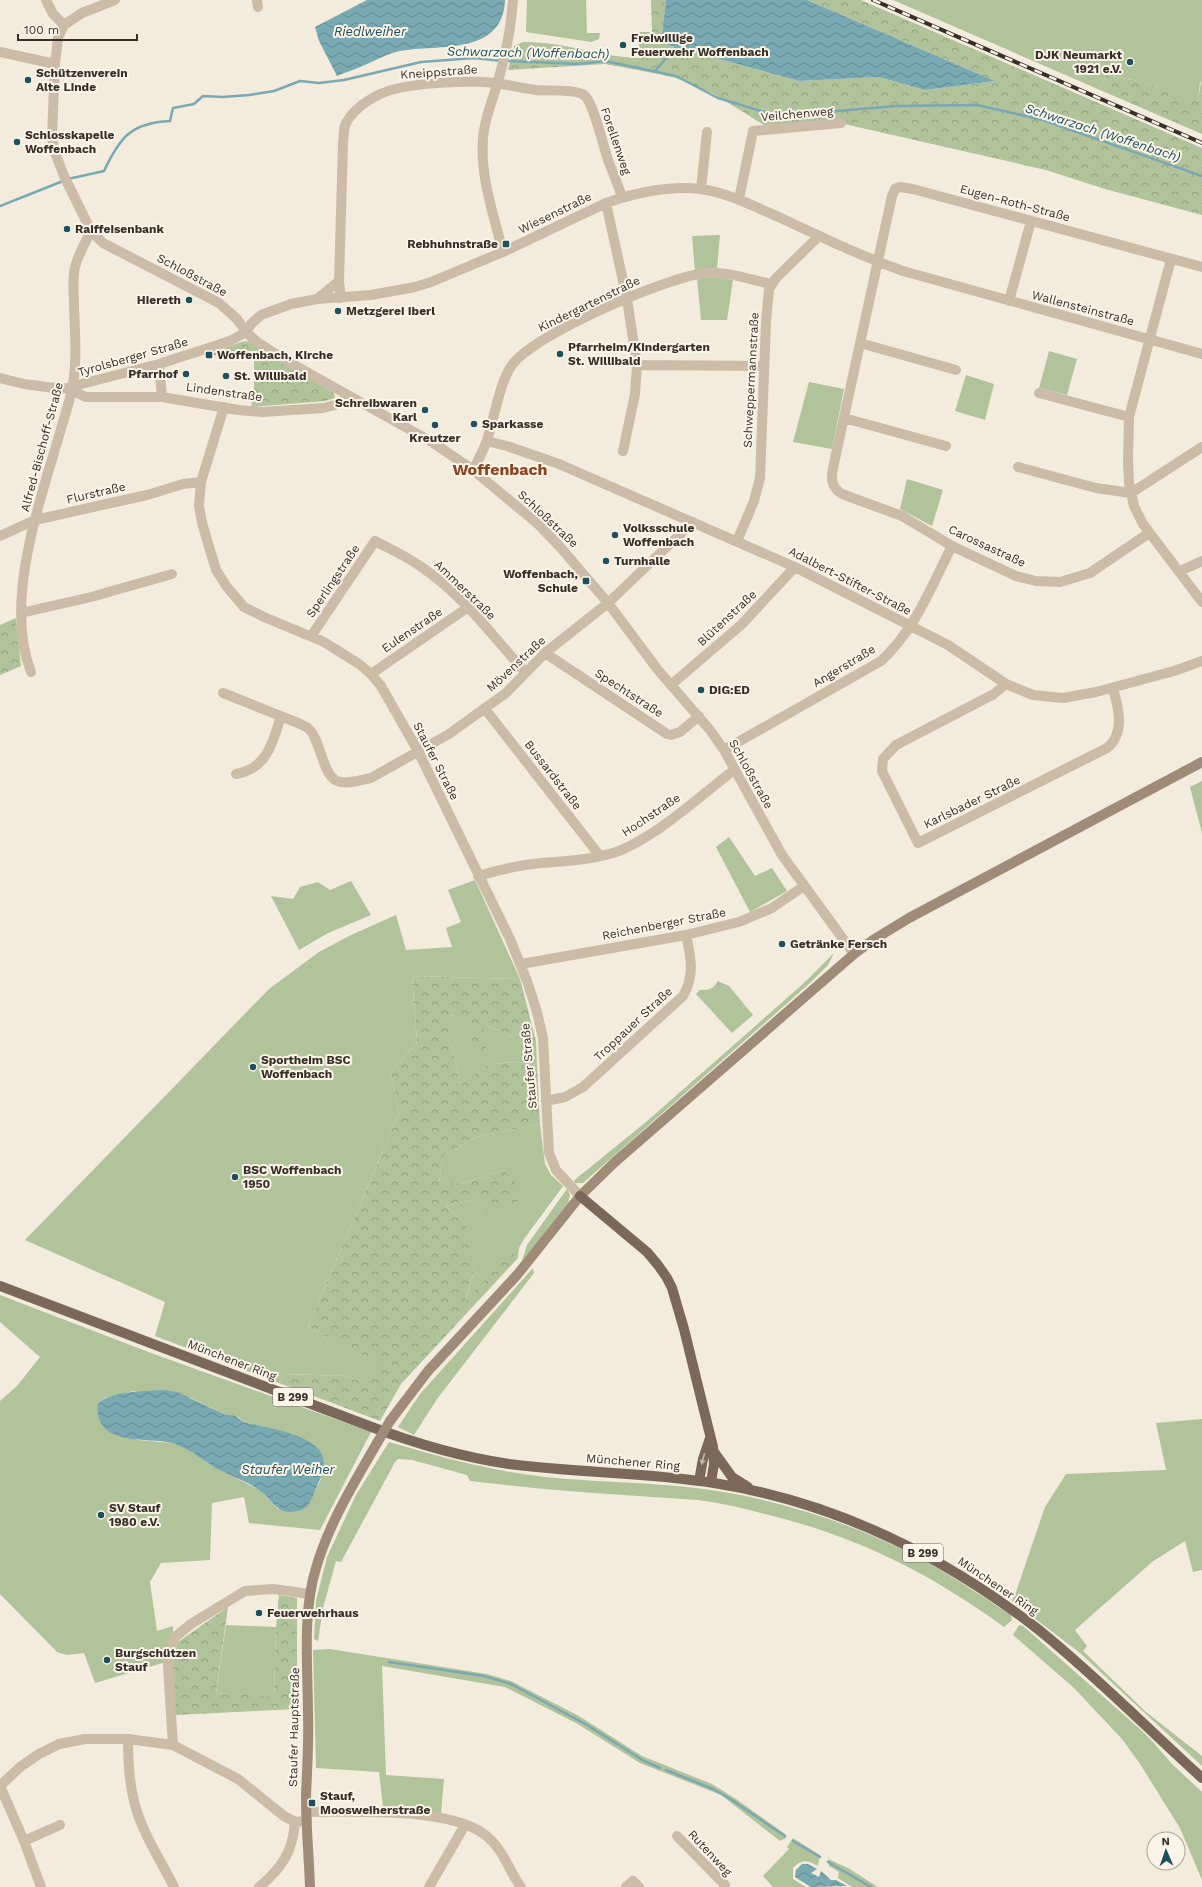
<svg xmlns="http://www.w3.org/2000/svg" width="1202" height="1887" font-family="'Work Sans',sans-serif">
	<defs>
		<pattern id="forest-crowns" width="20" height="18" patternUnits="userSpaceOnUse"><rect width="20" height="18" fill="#b1c39b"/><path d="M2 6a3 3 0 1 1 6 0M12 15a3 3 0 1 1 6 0" fill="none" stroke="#919f7e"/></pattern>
		<pattern id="water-waves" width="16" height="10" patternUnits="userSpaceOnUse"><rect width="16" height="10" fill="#79a9b2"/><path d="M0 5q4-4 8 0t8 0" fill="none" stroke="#648a91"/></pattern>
	</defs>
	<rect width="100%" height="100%" fill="#f3ebdb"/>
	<path fill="#b1c39b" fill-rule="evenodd" d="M 527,0 L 586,0 L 587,33 L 600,33 L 599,39 L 591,42 L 526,32 Z
		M 893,0 L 1202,0 L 1202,81 L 1200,82 L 1198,103 L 1143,82 L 1106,75 L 1100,90 Z
		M 523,42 C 562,41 600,57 639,58 L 639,61 L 603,57 L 575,60 L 511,59 L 514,46 Z
		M 720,235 L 717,269 L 695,271 L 692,236 Z
		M 714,277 L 733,280 L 727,320 L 701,320 L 697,278 Z
		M 1049,351 L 1077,359 L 1067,395 L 1039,388 Z
		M 966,375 L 994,384 L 985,420 L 955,411 Z
		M 809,382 L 844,389 L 832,449 L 793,442 Z
		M 907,479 L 943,490 L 932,526 L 900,509 Z
		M 1202,781 L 1202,833 L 1190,787 Z
		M 729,837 L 755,876 L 772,868 L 787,891 L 750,912 L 716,847 Z
		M 475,880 L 520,979 L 412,976 L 417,1042 L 391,1072 L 399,1113 L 308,1327 L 383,1365 L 359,1380 L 345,1376 L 284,1374 L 279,1383 L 155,1336 L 165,1302 L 25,1240 L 269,989 L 319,952 L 351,935 L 396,915 L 406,950 L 452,947 L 446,928 L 461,922 L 448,890 Z
		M 351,881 L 371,915 L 328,933 L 299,950 L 271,896 L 293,899 L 300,887 L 318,882 L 330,890 Z
		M 834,953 L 828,965 L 810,983 L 583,1183 L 575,1183 L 574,1181 L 577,1178 L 646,1122 L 744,1036 L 805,982 Z
		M 718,981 L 729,986 L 753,1015 L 732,1033 L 696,994 L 700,990 C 710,990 713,989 718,981 Z
		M 449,1015 L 482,1023 L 521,1041 L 536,1041 L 537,1065 L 518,1062 L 492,1064 L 460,1084 L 453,1053 Z
		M 540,1124 L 545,1164 L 551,1175 L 563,1186 L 524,1239 L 519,1248 L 518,1258 L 511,1253 L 466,1302 L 474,1269 L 465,1223 L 446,1206 L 477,1199 L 503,1170 L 463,1183 L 439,1183 L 443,1156 L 476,1137 Z
		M 567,1189 L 570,1195 L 568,1203 L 522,1261 L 527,1245 Z
		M 533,1268 L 534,1273 L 437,1399 L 414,1435 L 398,1427 L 420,1394 Z
		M 0,1295 L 151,1353 L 371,1432 L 320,1530 L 249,1523 L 244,1497 L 212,1503 L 210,1560 L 161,1563 L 150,1582 L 157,1631 L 173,1626 L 173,1634 L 166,1662 L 95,1683 L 84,1653 L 67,1655 L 57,1652 L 0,1594 L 0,1401 L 17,1386 L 40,1357 L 0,1322 ZM 134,1391 L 191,1398 L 226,1415 L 239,1417 L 243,1422 L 295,1436 L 321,1479 L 311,1500 L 305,1508 L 278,1509 L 261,1491 L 213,1466 L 187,1449 L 173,1443 L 137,1440 L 104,1398 Z
		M 1202,1419 L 1202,1570 L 1193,1572 L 1185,1541 L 1152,1562 L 1075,1630 L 1087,1646 L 1083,1651 L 1146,1712 L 1202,1756 L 1202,1766 L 1080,1653 L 1012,1601 L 1016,1592 L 1045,1507 L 1066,1474 L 1166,1470 L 1156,1423 Z
		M 389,1442 C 440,1457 492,1471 545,1477 C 604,1483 665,1482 724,1492 C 787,1503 849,1523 907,1552 C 938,1567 968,1587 997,1606 L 1011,1615 L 1012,1620 L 1004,1627 C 930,1573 858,1537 769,1515 C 746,1509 722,1503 698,1500 C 673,1498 648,1497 623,1495 C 572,1492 521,1487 470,1481 L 467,1475 L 412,1460 L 398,1459 L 395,1462 L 341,1562 L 336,1561 L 323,1608 L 318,1641 L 314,1639 L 316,1601 L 327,1557 L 356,1495 Z
		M 226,1625 L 276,1627 L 274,1698 L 216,1693 Z
		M 1019,1625 L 1023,1626 L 1140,1729 L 1153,1742 L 1172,1764 L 1202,1792 L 1202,1880 L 1180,1828 L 1140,1764 L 1122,1739 L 1074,1688 L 1013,1635 Z
		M 330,1649 L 487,1674 L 511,1681 L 579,1716 L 642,1756 L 712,1784 L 736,1799 L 785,1834 L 786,1838 L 780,1841 L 721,1795 L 640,1763 L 576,1723 L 505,1687 L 382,1666 L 386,1775 L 444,1779 L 441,1813 L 383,1807 L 379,1772 L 316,1768 L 313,1650 Z
		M 793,1838 L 820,1855 L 818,1866 C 807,1860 802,1859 793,1868 L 793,1879 L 806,1887 L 773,1887 L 763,1876 L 789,1849 L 787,1847 Z
		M 828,1859 L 848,1868 L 878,1887 L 852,1887 L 838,1878 L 839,1872 L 829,1866 Z"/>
	<path fill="url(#forest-crowns)" d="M 651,0 L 666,0 L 661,43 L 799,81 L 879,77 L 925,90 L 995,81 L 807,0 L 861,0 L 1202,148 L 1202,215 L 1105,189 L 1046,170 L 831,121 L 764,125 L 714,94 L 676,78 L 659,74 L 605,64 L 508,70 L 511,59 L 575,60 L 603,57 L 639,61 L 639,32 L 652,32 Z
		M 1106,75 L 1143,82 L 1198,102 L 1201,81 L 1202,81 L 1202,134 L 1100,90 Z
		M 249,341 L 334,393 L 335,398 L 325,401 L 251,407 L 254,389 L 254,357 L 208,355 L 241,342 Z
		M 16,618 L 21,666 L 0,675 L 0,625 Z
		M 412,976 L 520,979 L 536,1041 L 521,1041 L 482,1023 L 486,1048 L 473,1053 L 466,1020 L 450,1015 L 453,1053 L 460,1084 L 491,1064 L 518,1062 L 537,1065 L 540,1124 L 476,1137 L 443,1156 L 439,1183 L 463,1183 L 503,1170 L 519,1186 L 517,1203 L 491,1214 L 477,1199 L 446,1206 L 465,1223 L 471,1244 L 474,1269 L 466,1301 L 511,1252 L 518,1258 L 401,1384 L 380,1421 L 279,1383 L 284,1374 L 345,1376 L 359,1380 L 382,1365 L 308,1327 L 399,1113 L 391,1072 L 417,1042 Z
		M 279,1595 L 297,1598 L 297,1709 L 175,1715 L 172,1660 L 178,1642 L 228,1607 L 216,1693 L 274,1697 L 276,1627 Z"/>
	<path fill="url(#water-waves)" d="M 367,0 L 505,0 C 503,56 438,44 400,51 C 386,54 373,62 360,67 C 352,71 345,72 337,76 L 319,41 L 315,27 Z
		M 666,0 L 807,0 L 995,81 L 925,90 L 879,77 L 799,81 L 661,43 Z
		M 165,1390 L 177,1392 L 226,1415 C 234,1415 238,1416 243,1422 C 264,1427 299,1432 315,1446 C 330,1458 322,1475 316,1489 C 313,1496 311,1503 305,1508 C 301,1511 293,1512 288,1512 C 277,1511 272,1501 264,1494 C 250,1482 230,1476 214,1467 C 204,1461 196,1454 186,1449 C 181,1447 176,1444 172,1443 C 153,1438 112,1444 101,1423 C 98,1419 98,1411 97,1406 C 105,1390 150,1391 165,1390 Z
		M 802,1864 L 808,1864 L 817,1869 L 811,1873 L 819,1877 L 821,1871 L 831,1880 L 836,1880 L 847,1886 L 811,1887 L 795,1877 L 796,1870 Z"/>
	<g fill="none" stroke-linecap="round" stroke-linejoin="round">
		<path stroke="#79a9b2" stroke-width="2.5" d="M 507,61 L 579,64 L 605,61 L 676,76 L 718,98 L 777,116 L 896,106 L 977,105 L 1043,120 L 1202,176
			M 655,71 L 677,46
			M 68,179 L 104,171 C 120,137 131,123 170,121 L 173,108 L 194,104 L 203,96 L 223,97 L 249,95 L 274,91 L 300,81 L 319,83 L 344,80 L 421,62 L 474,58 L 502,61
			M 0,206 L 63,181
			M 389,1662 L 484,1676 L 511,1684 L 587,1725 L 644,1761 L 660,1768
			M 666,1770 L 713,1789 L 729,1798 L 785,1836
			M 793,1841 L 820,1857
			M 828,1862 L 871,1887"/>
		<path stroke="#ccbca7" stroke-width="10" d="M 46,0 L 53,14 L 64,25
			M 115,0 L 82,13 L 64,25 L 58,38 L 55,64 L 52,136 L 54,150 L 64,176 L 91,231 L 103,243 L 219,303 L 237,319 L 246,332 L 257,342 L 280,357 L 432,442 L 473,470 L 538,524 L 561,548 L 608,603 L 658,670 L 710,730 L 724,750 L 782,855 L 854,954
			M 257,0 L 258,7
			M 0,52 L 55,64
			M 701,189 L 707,132
			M 739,199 L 753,131 L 841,123
			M 606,203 L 627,299 L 637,365 L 635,394 L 623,451
			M 503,252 C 494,216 480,177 483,139 C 484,119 493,100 498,81 C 506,54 511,28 513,0
			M 1171,259 L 1129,417 L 1128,462 L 1129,483 L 1134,506 L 1143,524 L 1202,602
			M 341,298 L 339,281 L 343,144 C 344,137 343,129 346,123 C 355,106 378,93 395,89 C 419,83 461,81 485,82 C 503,83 519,88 536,90 C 548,91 575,89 584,95 C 593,101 604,148 608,160 C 613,173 618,185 622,197
			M 317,299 L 339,281
			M 1009,301 L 1031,221
			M 860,343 L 956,370
			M 159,364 L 162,397
			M 637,365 L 764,366
			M 0,378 L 24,384 L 62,389 L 159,364 L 230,341 L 246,332 L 251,324 L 261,315 L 291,304 L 317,299 L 371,295 L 415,287 L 431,282 L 503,252 L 606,203 C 634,193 671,185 701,189 C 729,193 755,207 781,218 C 821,237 861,256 903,271 L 1202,354
			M 73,387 L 77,393 L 86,397 L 162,397 L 238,410 L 262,412 L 323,408 L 339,404 L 350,396
			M 1039,393 L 1129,417
			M 224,407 L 201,482 L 199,506 L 202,523 L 216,570 L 227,587 L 244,607 L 264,617 L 324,642 L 359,664 L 371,674 L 381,686 L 418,751 L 510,939 L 527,981 L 537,1012 L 543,1038 L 549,1153 L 556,1170 L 580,1196
			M 844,418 L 946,446
			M 487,441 L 507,446 L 559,464 L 795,567 L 948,645 L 1006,684 L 1033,695 L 1063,698 L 1096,692 L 1174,671 L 1202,661
			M 1018,467 L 1096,488 L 1131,493 L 1202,447
			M 473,470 C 478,460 484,450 487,440 C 494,419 500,381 512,365 C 534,334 667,277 705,273 C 727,271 751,280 771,284
			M 1149,533 L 1090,573 L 1060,582 L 1036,581 L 1016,576 L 952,546 L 902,516 L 842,494 C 831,487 831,479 833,468 L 892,196 L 895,189 L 900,187 L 913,189 L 1202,267
			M 0,536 L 35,520 L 147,495 L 183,484 L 201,482
			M 737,541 L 754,501 L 760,478 L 766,322 L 769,289 L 776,278 L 819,236
			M 1180,571 L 1202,561
			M 21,613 L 91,597 L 172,574
			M 312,635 L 375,541 C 390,549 406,556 420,566 C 461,593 493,636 525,672
			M 545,653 L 667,734 L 671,735 L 680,732 L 699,716
			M 31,672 C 3,601 41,499 61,429 C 65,415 70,400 73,385 C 77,359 75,333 74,306 C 74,294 72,280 75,267 C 78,255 85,243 91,231
			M 371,674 L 467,608
			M 672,684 L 741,625 L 795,567
			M 1006,684 L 994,694 L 896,745 L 883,759 L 882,771 L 918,843 L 1107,748 C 1125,733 1119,709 1113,689
			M 223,693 L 298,723 C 302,725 306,726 309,729 C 321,741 322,774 337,781 C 346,785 361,780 371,778 L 449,734 L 506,693 L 545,653 L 608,603 L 693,522
			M 485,709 L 600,856
			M 724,750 L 881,661 C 915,630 931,587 952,546
			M 236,774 C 267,769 273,742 281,716
			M 478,876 C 498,870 519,865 541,863 C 565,861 589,860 613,853 C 653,840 700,796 734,770
			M 521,964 L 686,935 L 739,922 L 772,908 L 804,886
			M 546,1101 L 565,1097 L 583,1087 L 683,996 C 695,976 691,957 686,935
			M 128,1739 C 128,1759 129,1781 134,1801 C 141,1831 160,1859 174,1887
			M 173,1745 L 168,1666 L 169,1652 L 175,1637 L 191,1624 L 245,1591 L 273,1589 L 310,1594
			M 0,1786 L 20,1767 L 39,1754 L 59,1744 L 85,1739 L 128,1739 L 173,1745 L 238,1779 L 284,1816 L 295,1822 L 307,1821
			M 0,1786 L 24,1841 L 41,1887
			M 306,1812 C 352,1812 447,1807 484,1834 C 504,1849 508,1870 521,1887
			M 677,1836 L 725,1885 L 724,1887
			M 24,1841 L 60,1825
			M 259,1887 C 281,1869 293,1852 295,1822
			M 429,1887 L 465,1825
			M 626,1887 L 633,1881 L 639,1887"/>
		<path stroke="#a08b78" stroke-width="10" d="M 390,1421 L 428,1371 L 517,1275 L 580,1196 L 615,1162 L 854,954 L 873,940 L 909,918 L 1202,762
			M 310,1887 C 309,1857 306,1827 306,1796 C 307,1769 309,1742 308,1715 C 308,1668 302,1613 316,1568 C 329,1523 354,1483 377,1443"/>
		<path stroke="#7b6858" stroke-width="10" d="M 580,1196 L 647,1252 L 658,1265 L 667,1278 L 672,1288 L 684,1329 L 713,1447 L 714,1464 L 711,1482
			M 0,1286 L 369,1426 C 414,1443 461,1457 509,1464 C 577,1473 646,1472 714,1483 C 834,1502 944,1556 1039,1630 C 1096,1676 1148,1729 1202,1778
			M 714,1452 L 732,1477 L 748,1487
			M 699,1481 L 703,1459 L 710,1438"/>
		<defs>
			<path id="rail" d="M 873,0 L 1202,143"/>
		</defs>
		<use href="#rail" stroke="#382f28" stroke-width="4"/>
		<use href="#rail" stroke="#fbf4e8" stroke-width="2.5" stroke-dasharray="8" stroke-linecap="butt"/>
		<path stroke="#a08b78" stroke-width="10" d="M 377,1443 L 390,1421"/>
	</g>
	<defs><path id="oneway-solid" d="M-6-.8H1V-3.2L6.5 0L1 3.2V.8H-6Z"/></defs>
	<use fill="#c1b5a7" href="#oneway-solid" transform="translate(703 1459) rotate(105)"/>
	<g fill="#1b505c" stroke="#fbf4e8" stroke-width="1.5">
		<circle cx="623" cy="45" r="4"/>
		<circle cx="1130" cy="62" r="4"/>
		<circle cx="28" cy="80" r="4"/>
		<circle cx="17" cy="142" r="4"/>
		<circle cx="67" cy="229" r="4"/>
		<rect x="502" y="240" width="8" height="8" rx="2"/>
		<circle cx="189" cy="300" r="4"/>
		<circle cx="338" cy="311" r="4"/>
		<circle cx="560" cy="354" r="4"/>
		<rect x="205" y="351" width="8" height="8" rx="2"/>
		<circle cx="186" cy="374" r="4"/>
		<circle cx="226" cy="376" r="4"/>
		<circle cx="425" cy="410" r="4"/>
		<circle cx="474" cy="424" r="4"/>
		<circle cx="435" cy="425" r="4"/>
		<circle cx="615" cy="535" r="4"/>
		<circle cx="606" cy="561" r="4"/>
		<rect x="582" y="577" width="8" height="8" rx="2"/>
		<circle cx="701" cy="690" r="4"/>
		<circle cx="782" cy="944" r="4"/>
		<circle cx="253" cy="1067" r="4"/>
		<circle cx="235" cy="1177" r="4"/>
		<circle cx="101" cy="1515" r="4"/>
		<circle cx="259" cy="1613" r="4"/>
		<circle cx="107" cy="1660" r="4"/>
		<rect x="308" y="1799" width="8" height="8" rx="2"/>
	</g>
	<g text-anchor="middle" stroke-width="4" stroke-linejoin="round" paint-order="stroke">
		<g fill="#fbf4e8" stroke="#726a62" stroke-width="1">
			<rect x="273" y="1388" width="40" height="18" rx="3"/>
			<rect x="903" y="1544" width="40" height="18" rx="3"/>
		</g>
		<g font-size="11" font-weight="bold" fill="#382f28">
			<text x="293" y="1401">B 299</text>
			<text x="923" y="1557">B 299</text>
		</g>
		<g font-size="12" font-weight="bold" fill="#382f28" stroke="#fbf4e8" text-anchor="start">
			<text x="631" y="42">Freiwillige<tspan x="631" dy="14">Feuerwehr Woffenbach</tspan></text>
			<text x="1122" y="59" text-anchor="end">DJK Neumarkt<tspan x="1122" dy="14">1921 e.V.</tspan></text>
			<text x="36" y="77">Schützenverein<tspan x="36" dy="14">Alte Linde</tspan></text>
			<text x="25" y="139">Schlosskapelle<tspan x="25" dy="14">Woffenbach</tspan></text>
			<text x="75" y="233">Raiffeisenbank</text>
			<text x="498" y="248" text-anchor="end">Rebhuhnstraße</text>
			<text x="181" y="304" text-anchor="end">Hiereth</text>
			<text x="346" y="315">Metzgerei Iberl</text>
			<text x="568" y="351">Pfarrheim/Kindergarten<tspan x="568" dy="14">St. Willibald</tspan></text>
			<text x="217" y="359">Woffenbach, Kirche</text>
			<text x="178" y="378" text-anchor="end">Pfarrhof</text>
			<text x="234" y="380">St. Willibald</text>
			<text x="417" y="407" text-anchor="end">Schreibwaren<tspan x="417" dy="14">Karl</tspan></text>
			<text x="482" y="428">Sparkasse</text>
			<text x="435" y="442" text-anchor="middle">Kreutzer</text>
			<text x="623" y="532">Volksschule<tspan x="623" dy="14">Woffenbach</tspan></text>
			<text x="614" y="565">Turnhalle</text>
			<text x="578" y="578" text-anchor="end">Woffenbach,<tspan x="578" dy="14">Schule</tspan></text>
			<text x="709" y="694">DIG:ED</text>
			<text x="790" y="948">Getränke Fersch</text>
			<text x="261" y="1064">Sportheim BSC<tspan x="261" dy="14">Woffenbach</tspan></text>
			<text x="243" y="1174">BSC Woffenbach<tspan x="243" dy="14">1950</tspan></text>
			<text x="109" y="1512">SV Stauf<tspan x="109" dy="14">1980 e.V.</tspan></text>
			<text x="267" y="1617">Feuerwehrhaus</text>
			<text x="115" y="1657">Burgschützen<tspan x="115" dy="14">Stauf</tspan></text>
			<text x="320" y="1800">Stauf,<tspan x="320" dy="14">Moosweiherstraße</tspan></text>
		</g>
		<g font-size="12" fill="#382f28" stroke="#fbf4e8">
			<text transform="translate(439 72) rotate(-4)" y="4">Kneippstraße</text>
			<text transform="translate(797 114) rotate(-5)" y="4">Veilchenweg</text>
			<text transform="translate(616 141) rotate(71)" y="4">Forellenweg</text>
			<text transform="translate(1015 203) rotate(15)" y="4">Eugen-Roth-Straße</text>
			<text transform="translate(555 213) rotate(-26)" y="4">Wiesenstraße</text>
			<text transform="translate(192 275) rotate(28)" y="4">Schloßstraße</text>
			<text transform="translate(589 304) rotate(-26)" y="4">Kindergartenstraße</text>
			<text transform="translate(1083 308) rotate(15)" y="4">Wallensteinstraße</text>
			<text transform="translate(133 357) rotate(-16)" y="4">Tyrolsberger Straße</text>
			<text transform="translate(751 380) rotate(-87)" y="4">Schweppermannstraße</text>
			<text transform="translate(224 392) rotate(8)" y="4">Lindenstraße</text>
			<text transform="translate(42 447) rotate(-75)" y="4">Alfred-Bischoff-Straße</text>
			<text transform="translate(96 493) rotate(-13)" y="4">Flurstraße</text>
			<text transform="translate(548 519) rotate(43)" y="4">Schloßstraße</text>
			<text transform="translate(987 546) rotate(25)" y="4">Carossastraße</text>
			<text transform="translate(333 581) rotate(-56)" y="4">Sperlingstraße</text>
			<text transform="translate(850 581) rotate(27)" y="4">Adalbert-Stifter-Straße</text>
			<text transform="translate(465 590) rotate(44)" y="4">Ammerstraße</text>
			<text transform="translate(727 618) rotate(-43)" y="4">Blütenstraße</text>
			<text transform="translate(412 630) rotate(-34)" y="4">Eulenstraße</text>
			<text transform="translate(516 664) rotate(-43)" y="4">Mövenstraße</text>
			<text transform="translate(844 666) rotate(-31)" y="4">Angerstraße</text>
			<text transform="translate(629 693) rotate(33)" y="4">Spechtstraße</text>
			<text transform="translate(436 761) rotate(63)" y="4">Staufer Straße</text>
			<text transform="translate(751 774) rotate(61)" y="4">Schloßstraße</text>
			<text transform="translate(553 775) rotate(52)" y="4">Bussardstraße</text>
			<text transform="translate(972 802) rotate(-26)" y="4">Karlsbader Straße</text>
			<text transform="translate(651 815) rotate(-34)" y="4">Hochstraße</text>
			<text transform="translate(664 924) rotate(-11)" y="4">Reichenberger Straße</text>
			<text transform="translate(633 1024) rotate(-43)" y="4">Troppauer Straße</text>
			<text transform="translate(529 1066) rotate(-95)" y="4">Staufer Straße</text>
			<text transform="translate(232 1360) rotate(21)" y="4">Münchener Ring</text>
			<text transform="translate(633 1462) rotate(5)" y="4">Münchener Ring</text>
			<text transform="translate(998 1586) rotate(34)" y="4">Münchener Ring</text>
			<text transform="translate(294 1727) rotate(-89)" y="4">Staufer Hauptstraße</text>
			<text transform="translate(710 1853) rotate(47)" y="4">Rutenweg</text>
		</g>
		<g font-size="13" font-style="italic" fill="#1b505c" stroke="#fbf4e8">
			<text x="370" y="36">Riedlweiher</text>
			<text transform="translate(528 52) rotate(1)" y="5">Schwarzach (Woffenbach)</text>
			<text transform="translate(1103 132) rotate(18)" y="5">Schwarzach (Woffenbach)</text>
			<text x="288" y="1474">Staufer Weiher</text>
		</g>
		<g font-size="16" font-weight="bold" fill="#8b431c" stroke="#fbf4e8">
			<text x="500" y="475">Woffenbach</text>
		</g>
	</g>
	<g transform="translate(1166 1851) rotate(358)"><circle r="19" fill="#fbf4e8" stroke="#ada59b"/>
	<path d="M0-3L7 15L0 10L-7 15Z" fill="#1b505c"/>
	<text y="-6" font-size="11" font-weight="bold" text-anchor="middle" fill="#382f28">N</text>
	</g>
	<path d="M18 34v6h119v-6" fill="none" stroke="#382f28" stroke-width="2"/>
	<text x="24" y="34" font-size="12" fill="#382f28" stroke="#fbf4e8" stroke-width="3" paint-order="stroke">100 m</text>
</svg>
